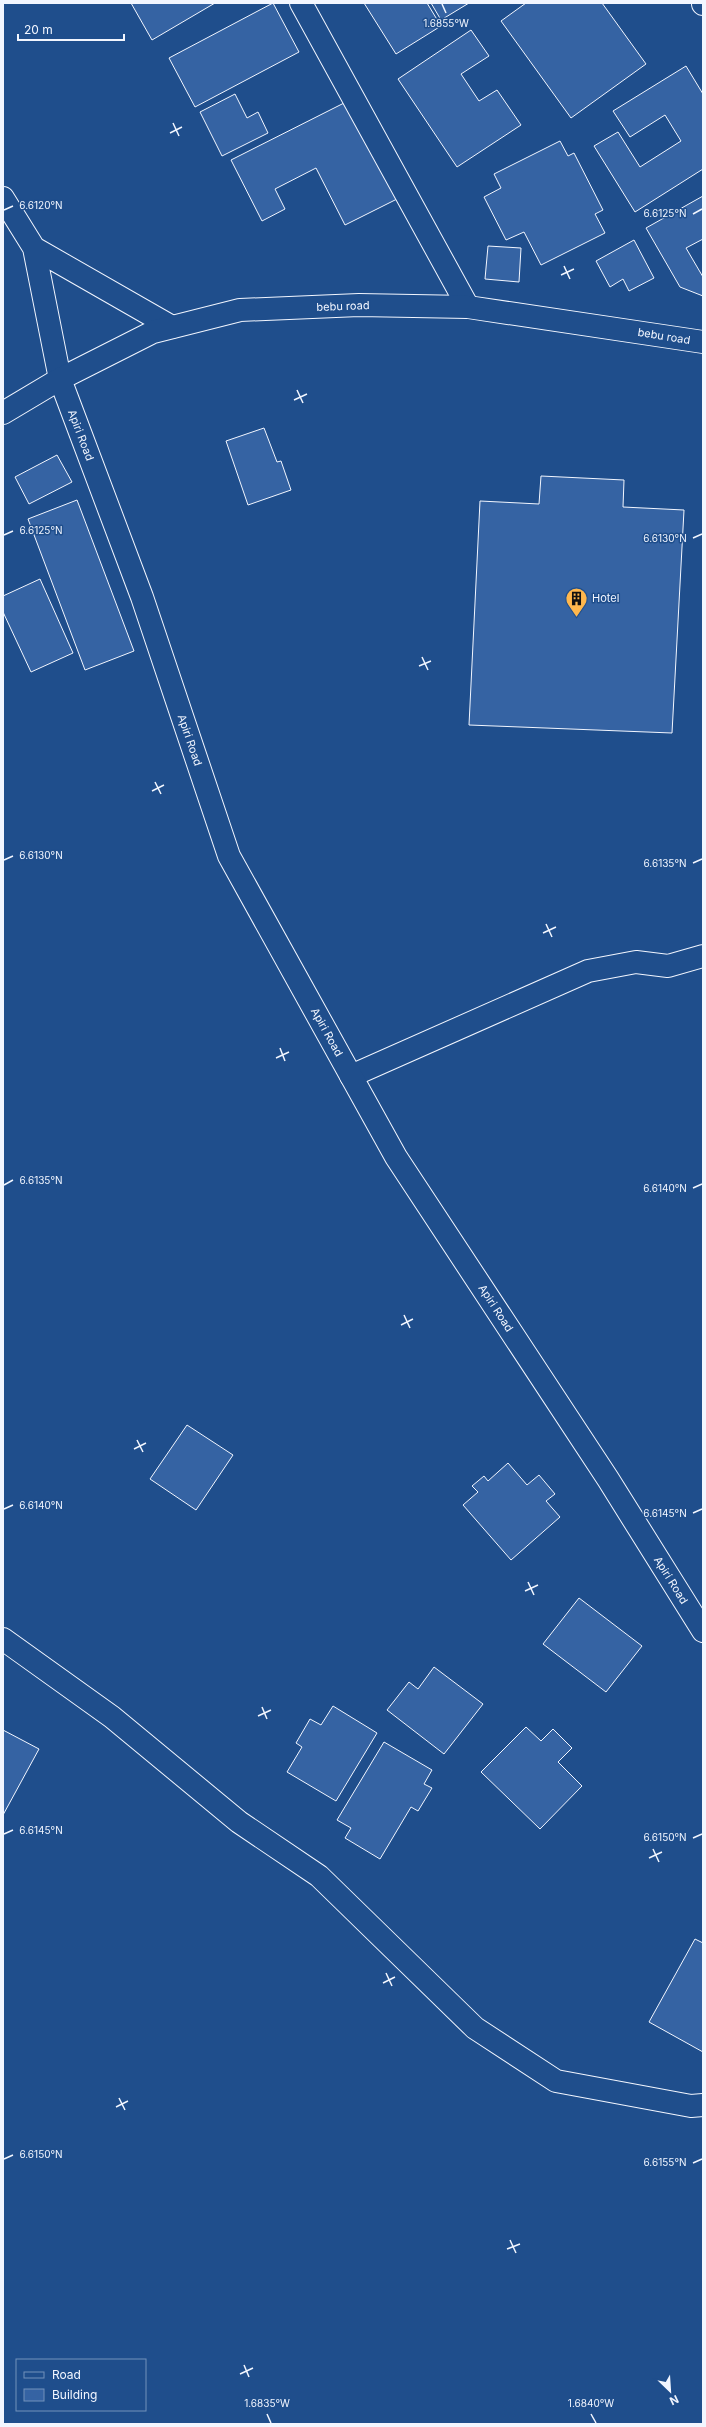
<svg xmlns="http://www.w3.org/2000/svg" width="706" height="2427" font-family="Inter,sans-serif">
	<rect width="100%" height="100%" fill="#1f4e8c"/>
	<path fill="#3563a3" stroke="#f2f6ff" d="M 131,3 L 215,3 L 152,40 Z
		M 273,3 L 299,52 L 195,107 L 169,58 Z
		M 364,3 L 427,3 L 441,26 L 396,54 Z
		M 431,3 L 469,3 L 441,20 Z
		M 526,3 L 602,3 L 646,64 L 571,118 L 501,21 Z
		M 471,30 L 489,56 L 461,74 L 479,101 L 497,90 L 521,125 L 457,167 L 398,79 Z
		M 686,66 L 703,94 L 703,169 L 635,212 L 594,146 L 618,132 L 640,167 L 681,141 L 665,115 L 630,137 L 613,111 Z
		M 235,94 L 247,118 L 258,112 L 268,133 L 222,156 L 200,112 Z
		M 348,101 L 397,199 L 345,225 L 316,168 L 275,189 L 285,209 L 262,221 L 231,160 Z
		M 560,141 L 568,156 L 574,153 L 603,210 L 595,214 L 605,233 L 541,265 L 524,232 L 506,240 L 484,197 L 501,188 L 494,174 Z
		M 703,196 L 703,239 L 686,248 L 703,277 L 703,296 L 680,287 L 646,228 Z
		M 634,240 L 654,278 L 629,291 L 623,279 L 610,287 L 596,261 Z
		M 488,246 L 521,248 L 519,282 L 485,279 Z
		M 264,428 L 277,462 L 281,461 L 291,490 L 248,505 L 226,441 Z
		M 57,455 L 72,482 L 29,504 L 15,477 Z
		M 541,476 L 624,480 L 623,507 L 684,510 L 672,733 L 469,725 L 480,501 L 539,504 Z
		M 77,500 L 134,651 L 85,670 L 28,519 Z
		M 40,579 L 73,653 L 31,672 L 3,612 L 3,596 Z
		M 187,1425 L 233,1455 L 196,1510 L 150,1479 Z
		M 508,1463 L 527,1485 L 539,1475 L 555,1494 L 546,1501 L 560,1517 L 511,1560 L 463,1505 L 478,1492 L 472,1486 L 484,1476 L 488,1481 Z
		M 579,1598 L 642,1646 L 606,1692 L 543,1644 Z
		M 434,1667 L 483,1704 L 444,1754 L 387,1710 L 409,1682 L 418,1689 Z
		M 333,1706 L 377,1733 L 336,1801 L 287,1772 L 302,1747 L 296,1743 L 310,1719 L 321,1725 Z
		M 526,1727 L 541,1741 L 553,1729 L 572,1748 L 558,1762 L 582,1786 L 540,1829 L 481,1772 Z
		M 3,1730 L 39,1749 L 3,1815 Z
		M 384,1742 L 432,1770 L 424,1784 L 432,1788 L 418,1811 L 411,1807 L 380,1859 L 345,1838 L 351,1828 L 337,1820 Z
		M 695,1939 L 703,1943 L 703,2052 L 649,2022 Z"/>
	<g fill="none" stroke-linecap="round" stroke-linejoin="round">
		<defs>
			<path id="street" d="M 301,3 L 468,307
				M 703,3 L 703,4
				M 3,198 L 34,248 L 60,379
				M 34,248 L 172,327
				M 351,1076 L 588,971 L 636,962 L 668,966 L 703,956
				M 3,1639 L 112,1717 L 239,1822 L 319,1876 L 475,2028 L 556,2081 L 691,2106 L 703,2105"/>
			<path id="secondary" d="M 60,379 L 142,597 L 229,856 L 396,1157 L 608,1479 L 703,1631
				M 3,413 L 60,379 L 153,332 L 240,310 L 359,305 L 468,307 L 703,342"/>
		</defs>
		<use href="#street" stroke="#f2f6ff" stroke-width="24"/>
		<use href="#secondary" stroke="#f2f6ff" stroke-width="24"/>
		<use href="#street" stroke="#1f4e8c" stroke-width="22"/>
		<use href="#secondary" stroke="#1f4e8c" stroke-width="22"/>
	</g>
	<path fill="none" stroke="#f2f6ff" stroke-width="1.5" d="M 442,4 L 446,13M 173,123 L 179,136M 170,133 L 182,127M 4,210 L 13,206M 693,214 L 702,209M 564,266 L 570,279M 561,275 L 574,269M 297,390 L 303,403M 294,400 L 307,394M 4,535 L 13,531M 693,538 L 702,534M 422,657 L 428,670M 419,666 L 431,661M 155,782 L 161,794M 152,791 L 164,785M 4,860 L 13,856M 693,863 L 702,859M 546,924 L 552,937M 543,933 L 556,927M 280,1048 L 285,1061M 276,1058 L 289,1052M 4,1185 L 13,1180M 693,1188 L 702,1184M 404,1315 L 410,1328M 401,1325 L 413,1319M 137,1440 L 143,1452M 134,1449 L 146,1443M 4,1509 L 13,1505M 693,1513 L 702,1509M 528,1582 L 534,1595M 525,1591 L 538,1585M 262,1707 L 267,1719M 258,1716 L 271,1710M 4,1834 L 13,1830M 693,1838 L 702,1834M 653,1849 L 659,1862M 649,1858 L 662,1852M 386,1973 L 392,1986M 383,1983 L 395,1977M 119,2098 L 125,2110M 116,2107 L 128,2101M 4,2159 L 13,2155M 693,2163 L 702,2159M 510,2240 L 516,2253M 507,2249 L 520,2244M 244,2365 L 249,2377M 240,2374 L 253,2368M 267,2414 L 271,2423M 591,2414 L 596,2423"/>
	<defs>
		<symbol id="building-pin" viewBox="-11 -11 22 30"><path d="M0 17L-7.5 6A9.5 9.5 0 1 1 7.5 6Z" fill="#ffb74d" stroke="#1f4e8c"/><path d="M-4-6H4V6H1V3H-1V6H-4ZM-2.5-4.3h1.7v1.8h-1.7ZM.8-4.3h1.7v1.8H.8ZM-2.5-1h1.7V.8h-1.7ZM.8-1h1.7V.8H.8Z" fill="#111"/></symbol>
	</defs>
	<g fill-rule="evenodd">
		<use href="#building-pin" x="564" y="586" width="25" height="34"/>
	</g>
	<g text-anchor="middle" stroke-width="3" stroke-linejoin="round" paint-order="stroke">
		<g font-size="11" fill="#f2f6ff" stroke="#1f4e8c">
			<text transform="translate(343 306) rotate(-2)" y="4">bebu road</text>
			<text transform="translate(664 336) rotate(9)" y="4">bebu road</text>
			<text transform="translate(81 435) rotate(69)" y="4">Apiri Road</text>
			<text transform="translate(190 740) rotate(71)" y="4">Apiri Road</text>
			<text transform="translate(327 1032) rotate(61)" y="4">Apiri Road</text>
			<text transform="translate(496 1308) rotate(57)" y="4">Apiri Road</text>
			<text transform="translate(671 1580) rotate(58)" y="4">Apiri Road</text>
		</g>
		<g font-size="11" fill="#f2f6ff" stroke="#1f4e8c" text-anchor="start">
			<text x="592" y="602">Hotel</text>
		</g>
	</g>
	<g font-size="10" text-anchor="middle" fill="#f2f6ff" stroke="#1f4e8c" stroke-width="3" stroke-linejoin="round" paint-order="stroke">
		<text x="446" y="27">1.6855°W</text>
		<text x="41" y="209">6.6120°N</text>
		<text x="665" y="217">6.6125°N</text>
		<text x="41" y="534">6.6125°N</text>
		<text x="665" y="542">6.6130°N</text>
		<text x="41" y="859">6.6130°N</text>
		<text x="665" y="867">6.6135°N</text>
		<text x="41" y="1184">6.6135°N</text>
		<text x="665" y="1192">6.6140°N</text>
		<text x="41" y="1509">6.6140°N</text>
		<text x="665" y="1517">6.6145°N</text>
		<text x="41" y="1834">6.6145°N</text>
		<text x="665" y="1841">6.6150°N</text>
		<text x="41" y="2158">6.6150°N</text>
		<text x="665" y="2166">6.6155°N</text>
		<text x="267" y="2407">1.6835°W</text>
		<text x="591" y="2407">1.6840°W</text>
	</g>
	<rect width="706" height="2427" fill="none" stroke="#f2f6ff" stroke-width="8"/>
	<rect x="16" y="2359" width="130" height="52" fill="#1f4e8c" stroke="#7391ba"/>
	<rect x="24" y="2372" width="20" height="6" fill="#1f4e8c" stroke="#7391ba"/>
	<text x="52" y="2379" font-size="12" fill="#f2f6ff">Road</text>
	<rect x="24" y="2389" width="20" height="12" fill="#3563a3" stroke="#7391ba"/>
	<text x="52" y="2399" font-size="12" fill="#f2f6ff">Building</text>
	<g transform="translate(670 2391) rotate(155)" stroke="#1f4e8c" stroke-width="3" paint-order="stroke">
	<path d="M0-3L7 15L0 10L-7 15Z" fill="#f2f6ff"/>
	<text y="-6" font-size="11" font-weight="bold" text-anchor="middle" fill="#f2f6ff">N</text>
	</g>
	<path d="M18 34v6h106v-6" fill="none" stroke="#f2f6ff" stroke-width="2"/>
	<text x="24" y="34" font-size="12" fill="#f2f6ff" stroke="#1f4e8c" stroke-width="3" paint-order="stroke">20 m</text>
</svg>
